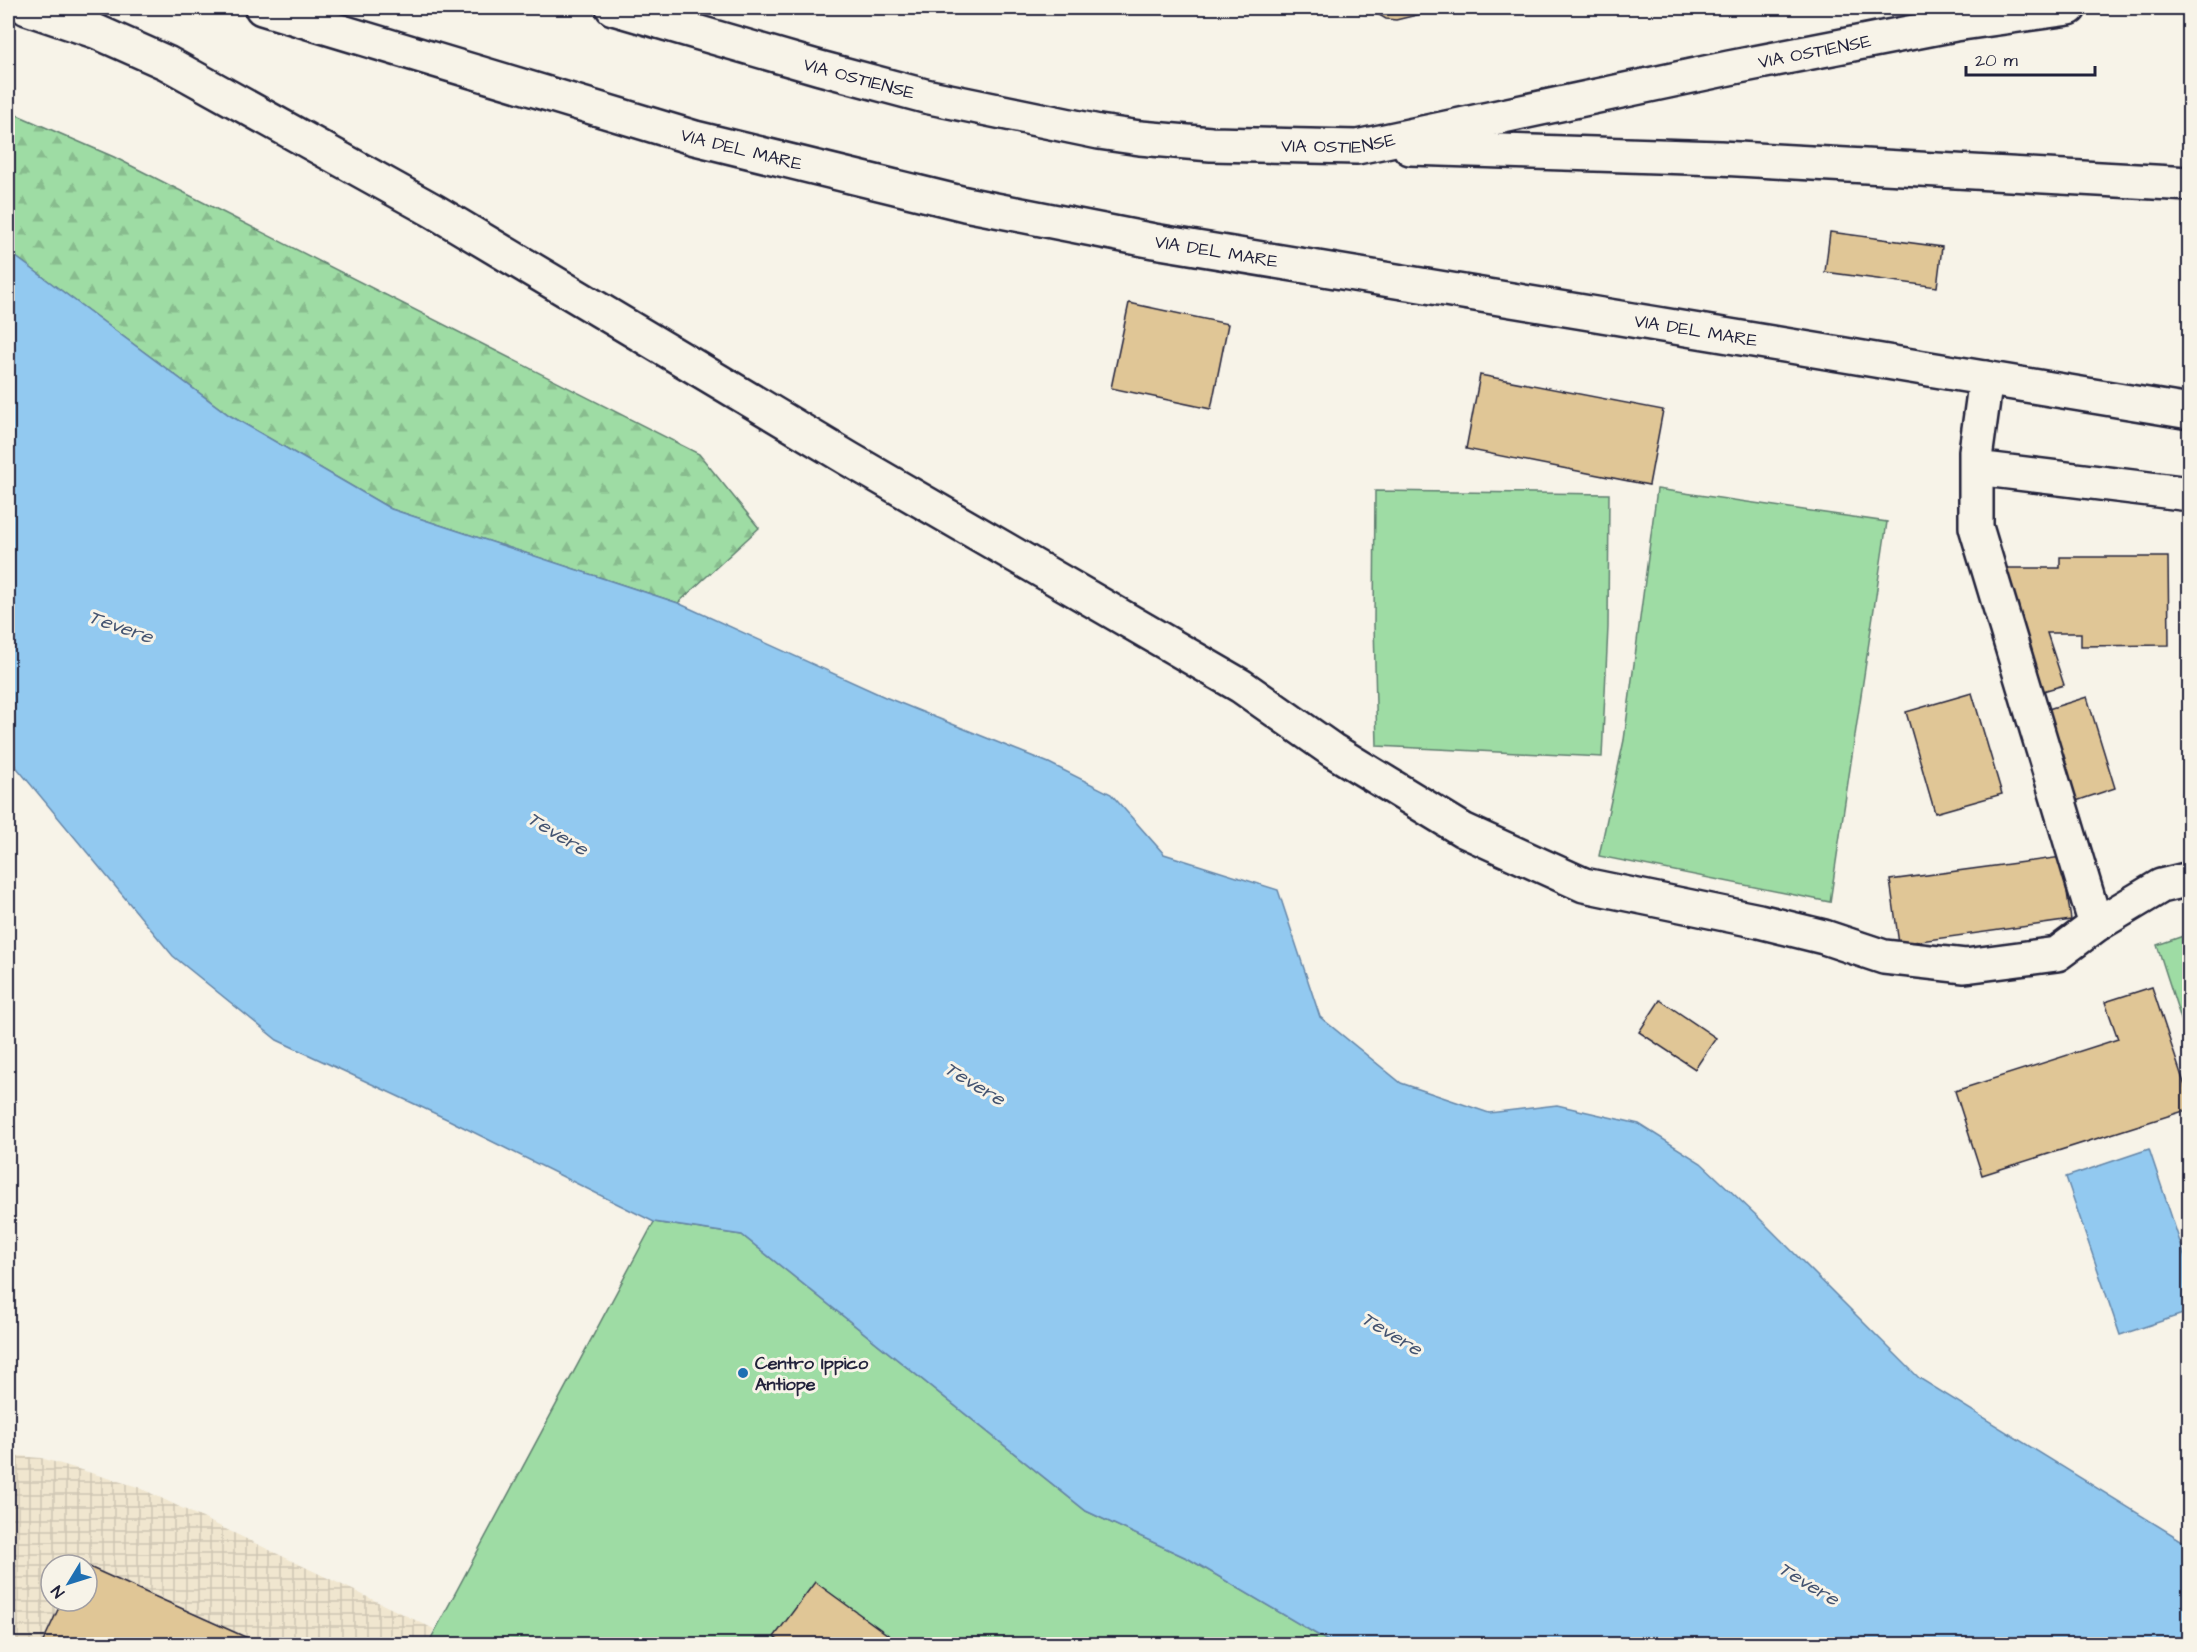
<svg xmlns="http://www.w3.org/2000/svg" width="2197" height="1652" font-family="'Architects Daughter',sans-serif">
	<defs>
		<pattern id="industrial-grid" width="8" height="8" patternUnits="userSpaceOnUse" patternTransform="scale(1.5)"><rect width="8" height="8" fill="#f0e6cf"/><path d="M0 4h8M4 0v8" fill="none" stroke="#cec5b3"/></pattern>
		<pattern id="forest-firs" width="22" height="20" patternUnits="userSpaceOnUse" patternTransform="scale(1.5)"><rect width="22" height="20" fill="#9edca4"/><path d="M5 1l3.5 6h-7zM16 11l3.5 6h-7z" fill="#88bc8e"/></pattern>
	</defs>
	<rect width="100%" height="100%" fill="#f7f3e8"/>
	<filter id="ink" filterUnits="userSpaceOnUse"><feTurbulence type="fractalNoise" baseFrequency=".0167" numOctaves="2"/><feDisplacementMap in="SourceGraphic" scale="12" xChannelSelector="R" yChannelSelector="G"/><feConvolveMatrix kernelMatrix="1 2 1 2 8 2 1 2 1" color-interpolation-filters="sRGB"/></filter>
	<g filter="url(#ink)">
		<path fill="url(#industrial-grid)" fill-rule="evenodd" d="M 8,1455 L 41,1458 L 138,1487 L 434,1629 L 427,1644 L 8,1644 ZM 51,1565 L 87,1565 L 87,1601 L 51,1601 Z"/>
		<path fill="#9edca4" stroke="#607f70" stroke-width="1.5" d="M 1657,489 L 1887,522 L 1830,902 L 1599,856 L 1624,740 Z
			M 1375,491 L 1609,494 L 1608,627 L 1602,757 L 1377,746 L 1374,624 Z
			M 2189,934 L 2190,934 L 2189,1044 L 2157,945 Z
			M 654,1222 L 742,1235 L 1086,1511 L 1189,1559 L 1333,1644 L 428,1644 Z"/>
		<path fill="url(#forest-firs)" stroke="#607f70" stroke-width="1.5" d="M 8,111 L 114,157 L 699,454 L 759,528 L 678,603 L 391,509 L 229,415 L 8,251 Z"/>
		<path fill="#92c9f0" stroke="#6586a8" stroke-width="1.5" d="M 8,251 L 229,415 L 391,509 L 678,603 L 885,697 L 1049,763 L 1111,794 L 1164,854 L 1278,890 L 1320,1017 L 1401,1083 L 1489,1113 L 1557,1105 L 1639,1124 L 1701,1163 L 1757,1216 L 1919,1378 L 2189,1545 L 2189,1644 L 1333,1644 L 1189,1559 L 1086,1511 L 742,1235 L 654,1222 L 449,1120 L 277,1040 L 173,956 L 13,763 L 8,760 Z
			M 2149,1149 L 2189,1269 L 2189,1312 L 2120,1335 L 2066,1177 Z"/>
		<path fill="#e0c696" stroke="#22223b" stroke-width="1.5" d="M 1367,8 L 1434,8 L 1425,13 L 1396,20 L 1386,19 Z
			M 1830,232 L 1942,247 L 1937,287 L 1825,272 Z
			M 1129,303 L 1228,324 L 1211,409 L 1111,388 Z
			M 1480,375 L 1663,410 L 1649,485 L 1466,449 Z
			M 2060,557 L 2168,557 L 2169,645 L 2081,646 L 2081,633 L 2047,633 L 2064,685 L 2036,693 L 1999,568 L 2060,568 Z
			M 1972,693 L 2002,794 L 1935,813 L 1906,712 Z
			M 2087,697 L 2115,788 L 2073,802 L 2045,710 Z
			M 2062,857 L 2071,920 L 1899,944 L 1890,880 Z
			M 2152,987 L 2190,1101 L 2190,1109 L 1982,1175 L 1955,1091 L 2118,1039 L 2105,1002 Z
			M 1660,1000 L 1716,1038 L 1695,1069 L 1639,1032 Z
			M 87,1566 L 261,1644 L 42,1644 L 62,1601 L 87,1601 Z
			M 815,1582 L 895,1640 L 892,1644 L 784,1644 L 774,1637 Z"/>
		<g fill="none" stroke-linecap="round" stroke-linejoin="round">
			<defs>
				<path id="minor" d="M 27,8 L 95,31 L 167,63 L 434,211 L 849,459 L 1241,686 L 1332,750 L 1463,830 L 1584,885 L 1759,921 L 1824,937 L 1884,957 L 1965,966 L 2057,954 L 2096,925 L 2161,886 L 2190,879
					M 1986,378 L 1976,451 L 1976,527 L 2096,925
					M 1976,468 L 2190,494"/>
				<g id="major">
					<path id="s1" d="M 262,8 L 695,138 L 965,204 L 1154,241 L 2190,412"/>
					<path id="s2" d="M 613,8 L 820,68 L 925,96 L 1099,132 L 1140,138 L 1211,144 L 1357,147 L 1729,68 L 1955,24 L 2069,8"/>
					<path d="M 1410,148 L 1720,158 L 2190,184"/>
				</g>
			</defs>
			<use href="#minor" stroke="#22223b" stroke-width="38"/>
			<use href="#major" stroke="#22223b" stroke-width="38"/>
			<use href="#minor" stroke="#f7f3e8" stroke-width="33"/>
			<use href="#major" stroke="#f7f3e8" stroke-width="33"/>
		</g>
	</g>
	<circle fill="#1f6fb2" stroke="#f7f3e8" stroke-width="2" cx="743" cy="1373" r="6"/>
	<g text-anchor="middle" stroke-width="6" stroke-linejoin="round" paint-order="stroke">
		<g font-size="18" fill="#22223b" stroke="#f7f3e8">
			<text dy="6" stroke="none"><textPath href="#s2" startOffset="1228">VIA OSTIENSE</textPath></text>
			<text dy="6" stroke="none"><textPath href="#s2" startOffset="256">VIA OSTIENSE</textPath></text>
			<text dy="6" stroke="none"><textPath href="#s2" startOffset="742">VIA OSTIENSE</textPath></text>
			<text dy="6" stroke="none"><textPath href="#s1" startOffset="500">VIA DEL MARE</textPath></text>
			<text dy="6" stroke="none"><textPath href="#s1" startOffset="986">VIA DEL MARE</textPath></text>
			<text dy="6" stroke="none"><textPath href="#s1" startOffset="1472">VIA DEL MARE</textPath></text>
		</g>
		<g font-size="18" font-weight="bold" fill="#22223b" stroke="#f7f3e8" text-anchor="start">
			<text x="755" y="1369">Centro Ippico<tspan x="755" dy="21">Antiope</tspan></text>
		</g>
		<g font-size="20" font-style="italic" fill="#445471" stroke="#f7f3e8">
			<text transform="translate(121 626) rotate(19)" y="7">Tevere</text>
			<text transform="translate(558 833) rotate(31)" y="7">Tevere</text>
			<text transform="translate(975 1083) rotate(31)" y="7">Tevere</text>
			<text transform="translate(1392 1333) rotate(31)" y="7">Tevere</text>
			<text transform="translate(1809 1583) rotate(31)" y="7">Tevere</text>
		</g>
	</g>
	<rect width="2197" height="1652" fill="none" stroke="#f7f3e8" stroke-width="30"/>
	<rect x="15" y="15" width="2167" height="1622" fill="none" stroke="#22223b" stroke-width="2" filter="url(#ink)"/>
	<g transform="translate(69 1583) rotate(232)"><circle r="28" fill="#f7f3e8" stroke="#a29fa3" stroke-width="1.5"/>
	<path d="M0-4.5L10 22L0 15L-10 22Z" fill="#1f6fb2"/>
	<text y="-9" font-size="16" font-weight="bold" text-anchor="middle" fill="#22223b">N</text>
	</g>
	<path d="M1966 66v9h129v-9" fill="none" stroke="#22223b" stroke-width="3"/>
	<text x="1975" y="66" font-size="18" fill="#22223b" stroke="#f7f3e8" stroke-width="4.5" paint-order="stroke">20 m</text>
</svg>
